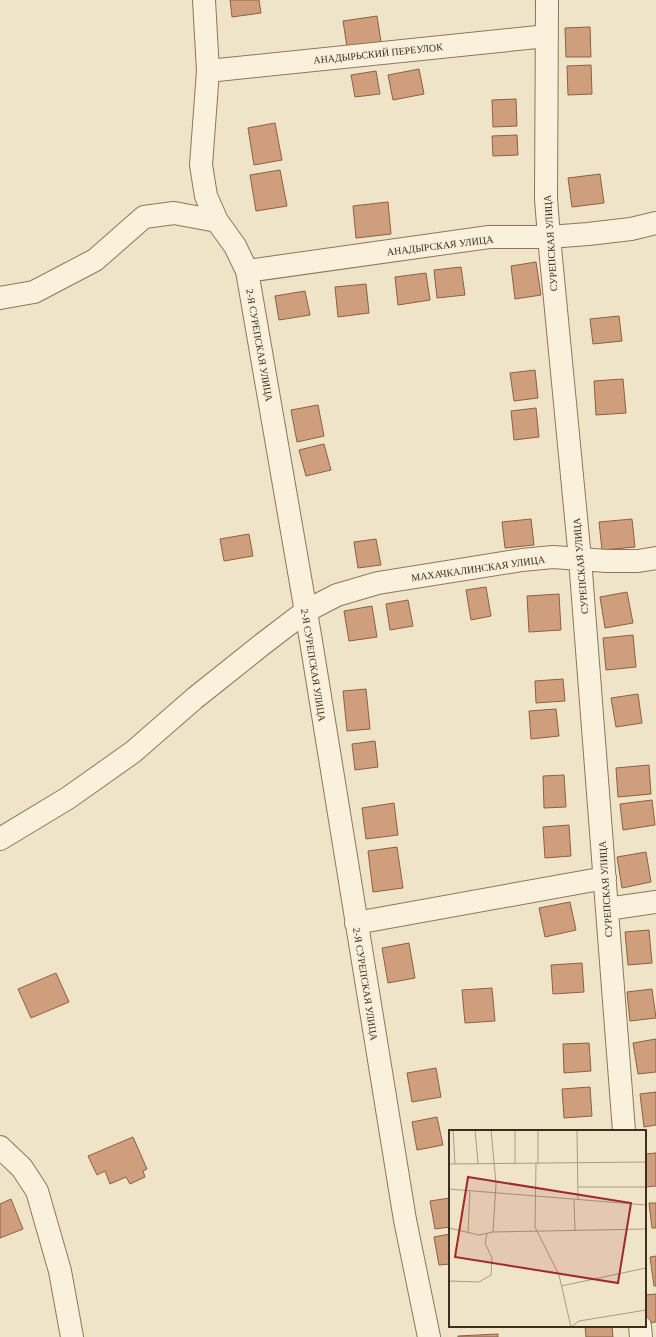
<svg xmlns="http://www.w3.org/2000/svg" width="656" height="1337" font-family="Georgia,serif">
	<rect width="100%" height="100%" fill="#f0e4c8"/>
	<path fill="#cf9f7d" stroke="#8d5f41" d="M 230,0 L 259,0 L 261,13 L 232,17 Z
		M 377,16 L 381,42 L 347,47 L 343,21 Z
		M 590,27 L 591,57 L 566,57 L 565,28 Z
		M 591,65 L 592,94 L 568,95 L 567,66 Z
		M 419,69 L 424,94 L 393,100 L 388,75 Z
		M 376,71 L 380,94 L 355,97 L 351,75 Z
		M 516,99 L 517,126 L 493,127 L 492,100 Z
		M 275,123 L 282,160 L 254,165 L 248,128 Z
		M 517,135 L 518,155 L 493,156 L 492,136 Z
		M 280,170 L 287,206 L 256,211 L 250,175 Z
		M 600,174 L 604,203 L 572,207 L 568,178 Z
		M 388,202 L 391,234 L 356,238 L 353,206 Z
		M 536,262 L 541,295 L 515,299 L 511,266 Z
		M 461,267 L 465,295 L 437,298 L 434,270 Z
		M 426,273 L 430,300 L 398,305 L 395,277 Z
		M 366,284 L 369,313 L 338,317 L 335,287 Z
		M 305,291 L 310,315 L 279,320 L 275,296 Z
		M 619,316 L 622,341 L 593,344 L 590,319 Z
		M 535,370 L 538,398 L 514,401 L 510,373 Z
		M 623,379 L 626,413 L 596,415 L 594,381 Z
		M 318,405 L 324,436 L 297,442 L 291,410 Z
		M 536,408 L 539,437 L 514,440 L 511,411 Z
		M 324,444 L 331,470 L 306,476 L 299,450 Z
		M 531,519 L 534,545 L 505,548 L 502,522 Z
		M 632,519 L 635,547 L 602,550 L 599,522 Z
		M 249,534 L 253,556 L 224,561 L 220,539 Z
		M 376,539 L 381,565 L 358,568 L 354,542 Z
		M 486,587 L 491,616 L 471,620 L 466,590 Z
		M 627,592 L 633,623 L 605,628 L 600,597 Z
		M 559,594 L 561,630 L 529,632 L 527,596 Z
		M 408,600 L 413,626 L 390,630 L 386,604 Z
		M 372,606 L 377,637 L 349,641 L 344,611 Z
		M 633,635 L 636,667 L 606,670 L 603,638 Z
		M 563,679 L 565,701 L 536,703 L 535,681 Z
		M 366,689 L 370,729 L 347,731 L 343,691 Z
		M 638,694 L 642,723 L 616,727 L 611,698 Z
		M 556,709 L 559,736 L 531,739 L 529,711 Z
		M 375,741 L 378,767 L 355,770 L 352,744 Z
		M 649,765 L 651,794 L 618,797 L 616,768 Z
		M 564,775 L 566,807 L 544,808 L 543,776 Z
		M 652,800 L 655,825 L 623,830 L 620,804 Z
		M 394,803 L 398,835 L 366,839 L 362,808 Z
		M 569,825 L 571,856 L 545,858 L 543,827 Z
		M 397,847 L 403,888 L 373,892 L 368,851 Z
		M 646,852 L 651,882 L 622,888 L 617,857 Z
		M 570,902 L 576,930 L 545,937 L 539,908 Z
		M 649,930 L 652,963 L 628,965 L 625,932 Z
		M 409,943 L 415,978 L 388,983 L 382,948 Z
		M 582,963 L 584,992 L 553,994 L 551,965 Z
		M 56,973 L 69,1002 L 31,1018 L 18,989 Z
		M 492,988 L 495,1021 L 465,1023 L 462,990 Z
		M 652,989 L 656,1018 L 630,1021 L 627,992 Z
		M 656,1039 L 656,1072 L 638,1074 L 633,1043 Z
		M 589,1043 L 591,1071 L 564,1073 L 563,1044 Z
		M 436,1068 L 441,1097 L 412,1102 L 407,1073 Z
		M 590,1087 L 592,1116 L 564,1118 L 562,1089 Z
		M 656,1092 L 656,1125 L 644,1127 L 640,1094 Z
		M 437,1117 L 443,1145 L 417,1150 L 412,1122 Z
		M 133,1137 L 147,1169 L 143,1171 L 145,1177 L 130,1184 L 126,1177 L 110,1184 L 105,1171 L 97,1175 L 88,1156 Z
		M 656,1153 L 656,1186 L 645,1187 L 645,1154 Z
		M 450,1198 L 450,1227 L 435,1229 L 430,1201 Z
		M 11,1199 L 23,1229 L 0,1238 L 0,1204 Z
		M 649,1203 L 656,1203 L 656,1228 L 652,1228 Z
		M 450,1234 L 450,1264 L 439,1265 L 434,1237 Z
		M 656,1256 L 656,1286 L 654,1286 L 650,1257 Z
		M 656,1294 L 656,1322 L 647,1323 L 645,1295 Z
		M 585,1326 L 612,1326 L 613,1337 L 586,1337 Z
		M 498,1334 L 498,1337 L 458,1337 L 458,1336 Z"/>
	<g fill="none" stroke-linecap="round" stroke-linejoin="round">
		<defs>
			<path id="minor" d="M 204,0 L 208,71 L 201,165 L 206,196 L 217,221 L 235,246 L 247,271 L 311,641 L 405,1220 L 429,1337
				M 547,0 L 546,199 L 549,237 L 580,559 L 624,1131
				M 208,71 L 547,36
				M 247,271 L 489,237 L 549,237 L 588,234 L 631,229 L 656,223
				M 0,298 L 34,292 L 95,260 L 144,217 L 174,213 L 217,221
				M 0,839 L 68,798 L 133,752 L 195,698 L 264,643 L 306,611 L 337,595 L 378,583 L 522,560 L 553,557 L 607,561 L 638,561 L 656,558
				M 607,909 L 656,902
				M 356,923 L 605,878
				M 0,1147 L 22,1168 L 37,1191 L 60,1271 L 72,1337
				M 640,1326 L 641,1337"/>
		</defs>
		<use href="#minor" stroke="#8d765c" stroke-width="24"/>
		<use href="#minor" stroke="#faf1dc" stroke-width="22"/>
	</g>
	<g text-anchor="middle" stroke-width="3.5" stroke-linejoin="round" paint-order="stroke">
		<g font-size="10" fill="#3d2e20" stroke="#f7eed8">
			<text transform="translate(378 53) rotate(-6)" y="4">АНАДЫРЬСКИЙ ПЕРЕУЛОК</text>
			<text transform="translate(550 243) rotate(-94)" y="4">СУРЕПСКАЯ УЛИЦА</text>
			<text transform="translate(440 245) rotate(-7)" y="4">АНАДЫРСКАЯ УЛИЦА</text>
			<text transform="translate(260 345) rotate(80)" y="4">2-Я СУРЕПСКАЯ УЛИЦА</text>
			<text transform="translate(580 566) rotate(-95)" y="4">СУРЕПСКАЯ УЛИЦА</text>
			<text transform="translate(478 568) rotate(-8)" y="4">МАХАЧКАЛИНСКАЯ УЛИЦА</text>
			<text transform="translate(314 665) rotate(81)" y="4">2-Я СУРЕПСКАЯ УЛИЦА</text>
			<text transform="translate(605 889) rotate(-94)" y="4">СУРЕПСКАЯ УЛИЦА</text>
			<text transform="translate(366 984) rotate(81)" y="4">2-Я СУРЕПСКАЯ УЛИЦА</text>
		</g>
	</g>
	<g transform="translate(449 1130)">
		<rect width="197" height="197" fill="#f0e4c8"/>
		<path fill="none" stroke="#a89b85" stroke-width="1" d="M 4,0 L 6,34M 26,0 L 29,34M 42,0 L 47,54 L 44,102M 66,0 L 66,33M 89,0 L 89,33M 128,0 L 129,70M 87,33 L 86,97 L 110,145 L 122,197M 0,34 L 197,32M 129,57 L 197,57M 0,59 L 197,75M 125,70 L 126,101M 0,98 L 30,105 L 44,102 L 197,99M 19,103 L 21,61M 0,151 L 30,152 L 42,145 L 43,128 L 36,113 L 38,104M 112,156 L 197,138M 122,197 L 130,191 L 197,180"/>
		<path fill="#9e2a2b" fill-opacity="0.15" stroke="#9e2a2b" stroke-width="2" d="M 19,47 L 182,73 L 169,153 L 6,127 Z"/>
		<rect width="197" height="197" fill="none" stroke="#3d2e20" stroke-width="2"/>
	</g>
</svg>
